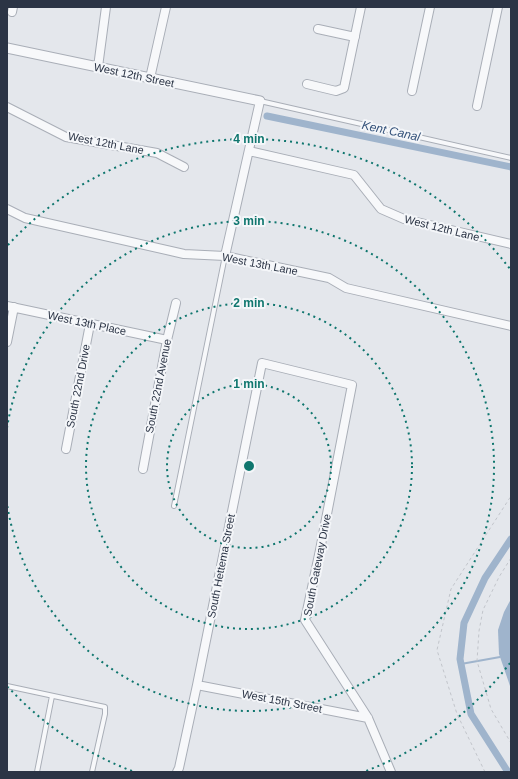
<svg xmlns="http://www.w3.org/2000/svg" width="518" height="779" font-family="Arial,sans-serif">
	<rect width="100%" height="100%" fill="#e4e7ec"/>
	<path fill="#9fb4cc" d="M 511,599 L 511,689 L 499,654 L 498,630 L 504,612 Z"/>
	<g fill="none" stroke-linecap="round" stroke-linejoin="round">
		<path stroke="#9fb4cc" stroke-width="2" d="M 461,664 L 500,657"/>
		<path stroke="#9fb4cc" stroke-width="7" d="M 267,116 L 511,167
			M 508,772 L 471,714 L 460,659 L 464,623 L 485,578 L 511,539"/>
		<defs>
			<path id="service" d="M 260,101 L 511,158
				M 174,506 L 225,256
				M 7,686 L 105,707 L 105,714 L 92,772
				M 37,772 L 52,696"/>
			<path id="minor" d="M 12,12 L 13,7
				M 318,29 L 355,37
				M 98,67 L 106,7
				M 150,78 L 166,7
				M 307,84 L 336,91 L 344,88 L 361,7
				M 412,91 L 430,7
				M 477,106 L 498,7
				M 7,107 L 66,137 L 157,153 L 184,167
				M 249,151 L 354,175 L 381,209 L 404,219 L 511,244
				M 7,209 L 25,218 L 184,254 L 225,256 L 329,278 L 346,288 L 511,326
				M 225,256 L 260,101
				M 7,306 L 167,340
				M 7,342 L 14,307
				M 66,449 L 90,324
				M 143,469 L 167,340 L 176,303
				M 197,685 L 368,718
				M 177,772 L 179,768 L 197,685 L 262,363 L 352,385 L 320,550 L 305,620 L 368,718 L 391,772"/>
			<path id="tertiary" d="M 7,48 L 260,101"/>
		</defs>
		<use href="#service" stroke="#a9aeb7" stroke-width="6"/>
		<use href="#minor" stroke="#a9aeb7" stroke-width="10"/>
		<use href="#tertiary" stroke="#a9aeb7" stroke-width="11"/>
		<path stroke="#c2c5cb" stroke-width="1" stroke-dasharray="3 3" stroke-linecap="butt" d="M 511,558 L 499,577 L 483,610 L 479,631 L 477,661 L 491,709 L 511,743
			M 485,772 L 457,714 L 437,650 L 451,589 L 511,496"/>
		<use href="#service" stroke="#f7f8fa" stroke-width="4"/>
		<use href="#minor" stroke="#f7f8fa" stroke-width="8"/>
		<use href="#tertiary" stroke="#f7f8fa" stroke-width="9"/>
	</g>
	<g fill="none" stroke="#0f766e" stroke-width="2" stroke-dasharray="2 4">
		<circle cx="249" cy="466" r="82"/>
		<circle cx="249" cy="466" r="163"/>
		<path d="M7 428A245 245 0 1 1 7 504"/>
		<path d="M510 663A327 327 0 0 1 366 771M132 771A327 327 0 0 1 8 687M8 245A327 327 0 0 1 510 269"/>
	</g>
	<g text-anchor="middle" stroke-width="4" stroke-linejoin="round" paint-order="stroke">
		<g font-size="11" fill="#2b3445" stroke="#f4f6f9">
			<text transform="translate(134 75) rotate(12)" y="4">West 12th Street</text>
			<text transform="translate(106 143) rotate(11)" y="4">West 12th Lane</text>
			<text transform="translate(442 228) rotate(14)" y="4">West 12th Lane</text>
			<text transform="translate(260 264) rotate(11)" y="4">West 13th Lane</text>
			<text transform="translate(87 323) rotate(12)" y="4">West 13th Place</text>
			<text transform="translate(78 386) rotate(-79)" y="4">South 22nd Drive</text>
			<text transform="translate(158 386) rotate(-79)" y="4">South 22nd Avenue</text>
			<text transform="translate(317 565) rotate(-79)" y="4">South Gateway Drive</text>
			<text transform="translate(221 566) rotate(-79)" y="4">South Hettema Street</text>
			<text transform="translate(282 701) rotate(11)" y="4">West 15th Street</text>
		</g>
		<g font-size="12" font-style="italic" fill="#34527a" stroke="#f4f6f9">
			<text transform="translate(391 131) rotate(12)" y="4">Kent Canal</text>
		</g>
	</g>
	<circle cx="249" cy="466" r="6" fill="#0f766e" stroke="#f4f6f9" stroke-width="2"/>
	<g font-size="12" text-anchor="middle" font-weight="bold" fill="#0f766e" stroke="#f4f6f9" stroke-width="4" stroke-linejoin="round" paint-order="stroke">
		<text x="249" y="143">4 min</text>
		<text x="249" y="225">3 min</text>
		<text x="249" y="307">2 min</text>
		<text x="249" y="388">1 min</text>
	</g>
	<rect width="518" height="779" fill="none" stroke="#2b3445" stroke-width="16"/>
</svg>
